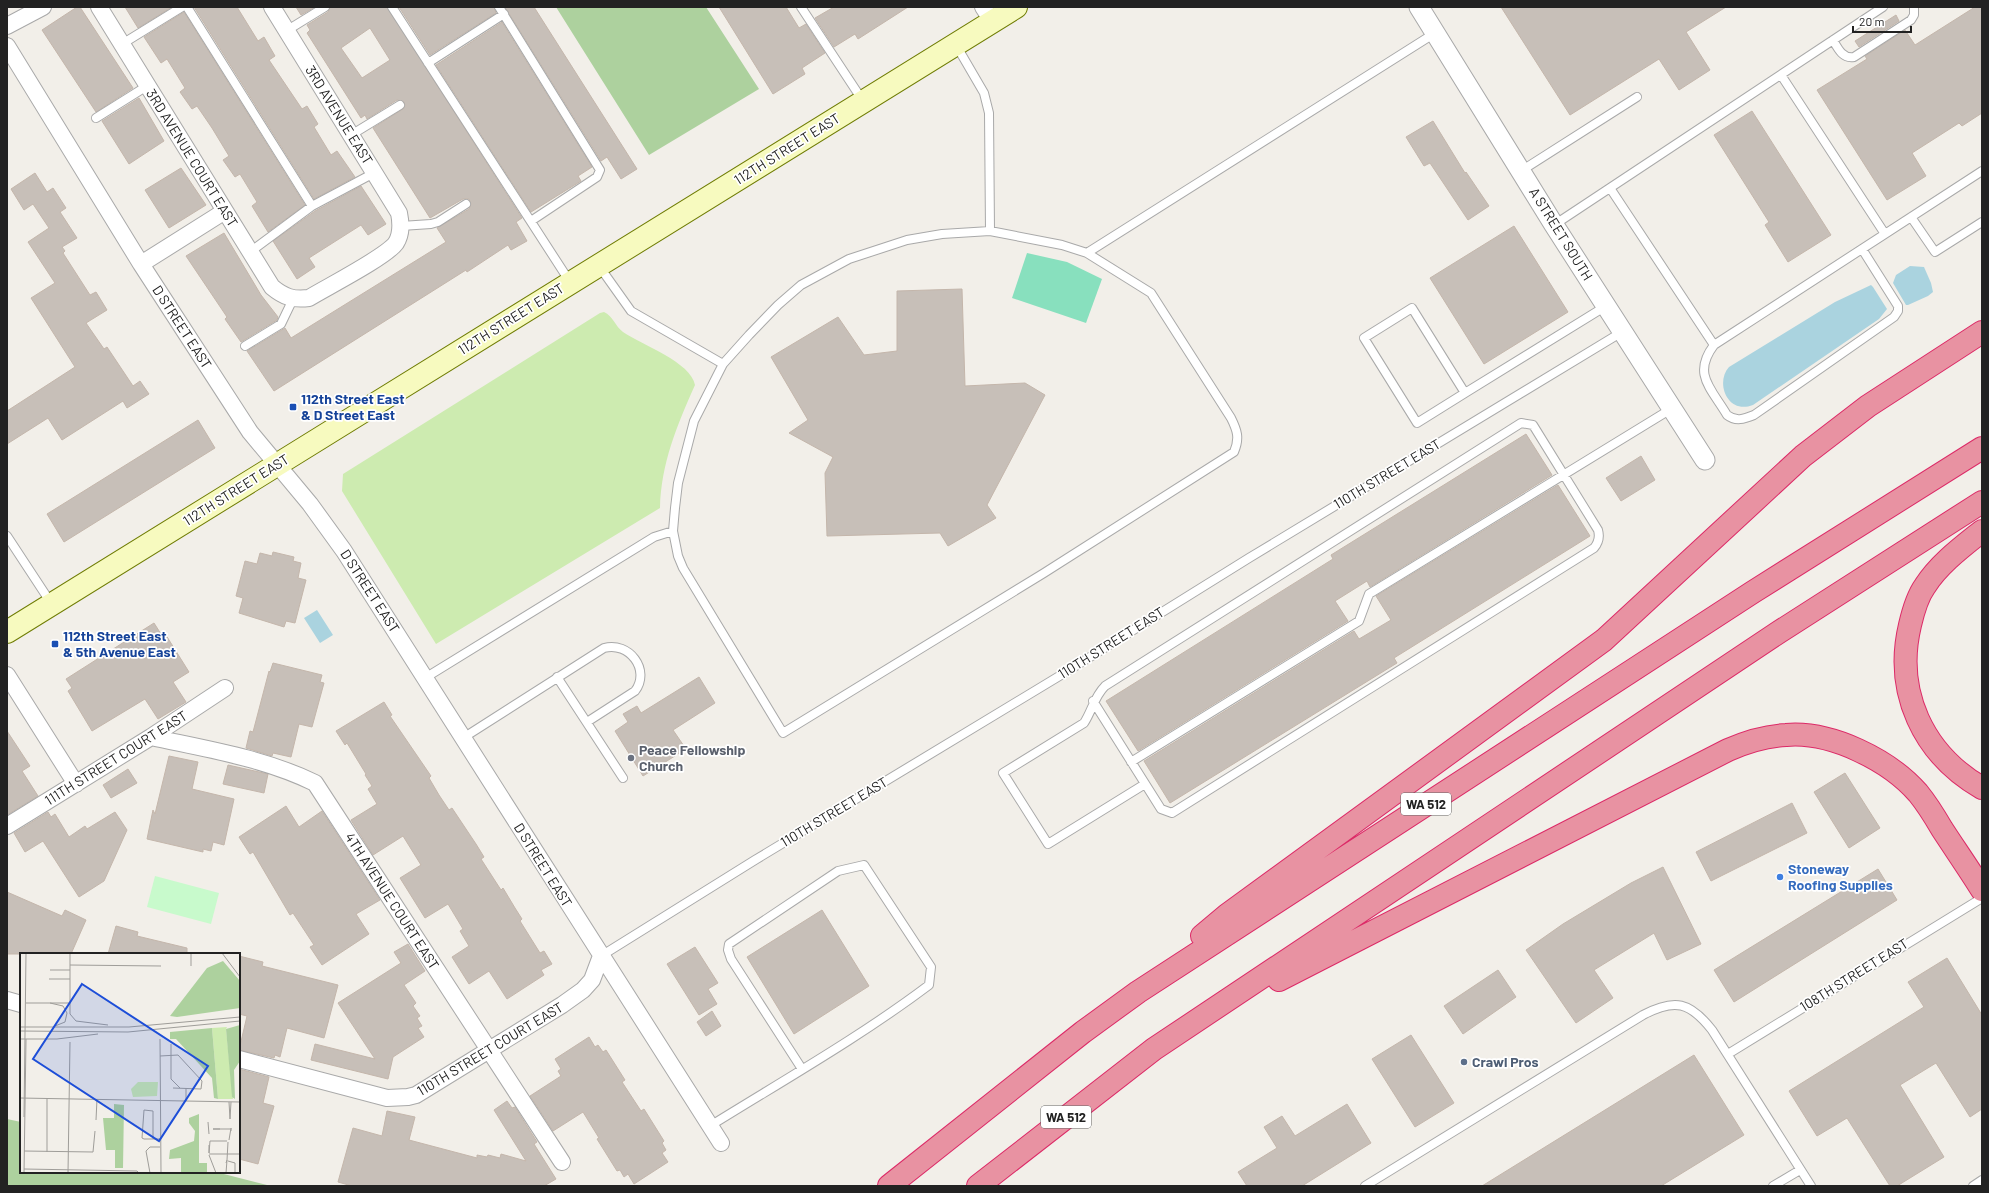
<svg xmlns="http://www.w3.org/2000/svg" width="1989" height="1193" font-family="Barlow,sans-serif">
	<rect width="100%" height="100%" fill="#f2efe9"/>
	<path fill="#cdebb0" d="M 604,312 C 613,316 615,326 623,332 C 642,345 691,362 695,385 C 677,425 661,464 660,508 L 436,644 L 342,491 L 343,474 L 600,313 Z"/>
	<path fill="#add19e" d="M 556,7 L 706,7 L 759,89 L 649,155 Z
		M 7,1119 L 21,1122 L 21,1172 L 216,1172 L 271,1186 L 7,1186 Z"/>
	<path fill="#c8facc" d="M 155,876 L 219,893 L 211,924 L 147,907 Z"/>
	<path fill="#88e0be" d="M 1027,253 L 1067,262 L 1102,279 L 1086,323 L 1012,298 Z"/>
	<path fill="#aad3df" d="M 1910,266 L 1924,267 L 1931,283 L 1933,292 L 1928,296 L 1908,305 L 1906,305 L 1893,283 L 1896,275 Z
		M 1871,285 L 1873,287 L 1887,309 L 1879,319 L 1753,405 C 1727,415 1715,382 1729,367 L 1835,302 Z
		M 317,610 L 333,635 L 320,643 L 304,618 Z"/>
	<path fill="#c7bfb8" stroke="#c4b6ab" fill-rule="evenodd" d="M 77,7 L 80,7 L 133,88 L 96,112 L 42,30 Z
		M 125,7 L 172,7 L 138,28 Z
		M 194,7 L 237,7 L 258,41 L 264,37 L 275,56 L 269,60 L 302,109 L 307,106 L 318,124 L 314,127 L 331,155 L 337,151 L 355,177 L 314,199 Z
		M 296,7 L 315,7 L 301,15 Z
		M 330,7 L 387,7 L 522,218 L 516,222 L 527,241 L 511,250 L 508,245 L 467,272 L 466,270 L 274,391 L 247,351 L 285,328 L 291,338 L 446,242 L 437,228 L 469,209 L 471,204 L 469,199 L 463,199 L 430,218 L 373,128 L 403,109 L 405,105 L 404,102 L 397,100 L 367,119 L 365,115 L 361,118 L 307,33 L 310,30 L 307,25 L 328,12 ZM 370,28 L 390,60 L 362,78 L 341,48 Z
		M 399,7 L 494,7 L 496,13 L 430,55 Z
		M 505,7 L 534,7 L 637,169 L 621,179 L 607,157 L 601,161 Z
		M 719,7 L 786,7 L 799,28 L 806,24 L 825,53 L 802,68 L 805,74 L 773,94 Z
		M 834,7 L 908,7 L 858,39 L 855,34 L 834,47 L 815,18 Z
		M 1501,7 L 1726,7 L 1686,32 L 1710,70 L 1679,90 L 1659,59 L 1570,115 Z
		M 1975,7 L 1982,7 L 1982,113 L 1962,126 L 1959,123 L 1912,153 L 1926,176 L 1887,200 L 1817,90 L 1867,59 L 1865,56 L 1905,30 L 1915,45 Z
		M 184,12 L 305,205 L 268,232 L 252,206 L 257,202 L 240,174 L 235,177 L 223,160 L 229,156 L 212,128 L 197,106 L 192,109 L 180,92 L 185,88 L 167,59 L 161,63 L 144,37 Z
		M 1896,15 L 1899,21 L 1859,47 L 1855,41 Z
		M 502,22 L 592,167 L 578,176 L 581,181 L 531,212 L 436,65 Z
		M 139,98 L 164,141 L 129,164 L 102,121 Z
		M 1752,111 L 1831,235 L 1788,262 L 1765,225 L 1769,222 L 1714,135 Z
		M 1433,121 L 1465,173 L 1466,172 L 1489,206 L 1468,220 L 1430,163 L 1424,166 L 1406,137 Z
		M 181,168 L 206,205 L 169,228 L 145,190 Z
		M 35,173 L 47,192 L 53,188 L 66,208 L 60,212 L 77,238 L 62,247 L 65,251 L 63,253 L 90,295 L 96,292 L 107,310 L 86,323 L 104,349 L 107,347 L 133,386 L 140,381 L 149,394 L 127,408 L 123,401 L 62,440 L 48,418 L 7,444 L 7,411 L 75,367 L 31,298 L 55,283 L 28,242 L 49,228 L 33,204 L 24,210 L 11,189 Z
		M 361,186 L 386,224 L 368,235 L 361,225 L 309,258 L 315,267 L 297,279 L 273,241 L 315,211 Z
		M 1514,226 L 1568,312 L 1484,364 L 1430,278 Z
		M 224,233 L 261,295 L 278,317 L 277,320 L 241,342 L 225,319 L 227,317 L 186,256 Z
		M 962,289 L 965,386 L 1025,383 L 1045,395 L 987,505 L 996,518 L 948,546 L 940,533 L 827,536 L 825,473 L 833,457 L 789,433 L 808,420 L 771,357 L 838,317 L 864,355 L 897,351 L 897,291 Z
		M 198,420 L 215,448 L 64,542 L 47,514 Z
		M 1526,434 L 1552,475 L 1370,587 L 1367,581 L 1335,601 L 1348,621 L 1138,751 L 1106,701 L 1333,559 L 1331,555 Z
		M 1641,456 L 1655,480 L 1621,501 L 1606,478 Z
		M 1558,485 L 1590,536 L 1394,658 L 1397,663 L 1170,803 L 1144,761 L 1354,631 L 1359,639 L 1391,620 L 1376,596 Z
		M 273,552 L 294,557 L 293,561 L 301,563 L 298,578 L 306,580 L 295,623 L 286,621 L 284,627 L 239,613 L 243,598 L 236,596 L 245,561 L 257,564 L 260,553 L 272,556 Z
		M 154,623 L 161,634 L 164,632 L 189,672 L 173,682 L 186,702 L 158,719 L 145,699 L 92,731 L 68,691 L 72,688 L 66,679 Z
		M 273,663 L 322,675 L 320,682 L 324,683 L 312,727 L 299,724 L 291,757 L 273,753 L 272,756 L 246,748 L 250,731 L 253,732 L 269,671 L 270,672 Z
		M 699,677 L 715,703 L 673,730 L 686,749 L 643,776 L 615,731 L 628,722 L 623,714 L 637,706 L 641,713 Z
		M 384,702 L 392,715 L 390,716 L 431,776 L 429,778 L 439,795 L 449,810 L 452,808 L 476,844 L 484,857 L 481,859 L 501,890 L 503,888 L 515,908 L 522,919 L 520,921 L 540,953 L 544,951 L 552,964 L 541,970 L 544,975 L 507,999 L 489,971 L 469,984 L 452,957 L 469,946 L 460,931 L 463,929 L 448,904 L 425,918 L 400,878 L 421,865 L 403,836 L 373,855 L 351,820 L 377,804 L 368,789 L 372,786 L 365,775 L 366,774 L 347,743 L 345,745 L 336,731 Z
		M 7,731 L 30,766 L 22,771 L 38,796 L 7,815 Z
		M 169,756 L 198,762 L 192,789 L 234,799 L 224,845 L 213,842 L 211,851 L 203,849 L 203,852 L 147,839 L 153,810 L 155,814 Z
		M 228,765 L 268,774 L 264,793 L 223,784 Z
		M 128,769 L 137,783 L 111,798 L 103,785 Z
		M 1845,773 L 1880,828 L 1849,848 L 1814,792 Z
		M 1792,803 L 1807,833 L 1711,881 L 1696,852 Z
		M 286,806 L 299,827 L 322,811 L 380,900 L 356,914 L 369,934 L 322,965 L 310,947 L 314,945 L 293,913 L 290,915 L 253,852 L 250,854 L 239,837 Z
		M 48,812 L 51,817 L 55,814 L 69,837 L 85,826 L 87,829 L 115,812 L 127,830 L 104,881 L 79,897 L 43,841 L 25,852 L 14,833 Z
		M 1663,867 L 1701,944 L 1667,960 L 1654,933 L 1594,970 L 1613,998 L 1576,1023 L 1526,950 L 1563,924 L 1631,883 Z
		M 1878,869 L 1897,900 L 1734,1002 L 1714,970 Z
		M 7,892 L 62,916 L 65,910 L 86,920 L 71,954 L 7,954 Z
		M 822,910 L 869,986 L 794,1034 L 747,957 Z
		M 116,926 L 138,932 L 137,936 L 187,948 L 187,954 L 108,954 Z
		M 408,944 L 425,971 L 404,985 L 416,1003 L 413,1006 L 420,1016 L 417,1018 L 422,1026 L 418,1028 L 424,1037 L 393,1057 L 388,1079 L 311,1060 L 315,1044 L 375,1059 L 338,1003 L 401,963 L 394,952 Z
		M 695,947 L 718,983 L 708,989 L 717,1004 L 699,1015 L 667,964 Z
		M 239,956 L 263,962 L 262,966 L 338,985 L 324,1038 L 287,1028 L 280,1057 L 275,1055 L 274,1058 L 239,1050 L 247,1016 L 239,1014 Z
		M 1947,958 L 1982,1015 L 1982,1109 L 1970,1117 L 1936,1063 L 1900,1085 L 1944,1157 L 1897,1186 L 1890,1186 L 1847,1118 L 1817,1136 L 1789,1091 L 1924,1007 L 1908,982 Z
		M 1498,970 L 1516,997 L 1463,1034 L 1444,1006 Z
		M 712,1011 L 721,1026 L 706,1036 L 697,1022 Z
		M 1411,1035 L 1454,1103 L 1415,1127 L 1372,1059 Z
		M 589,1037 L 595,1047 L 598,1045 L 603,1052 L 606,1050 L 625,1080 L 622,1082 L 641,1111 L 644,1109 L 664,1141 L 662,1143 L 666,1150 L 662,1153 L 668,1162 L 634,1184 L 628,1174 L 624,1177 L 620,1170 L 617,1171 L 597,1139 L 599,1138 L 583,1112 L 553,1131 L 530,1096 L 561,1076 L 558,1071 L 561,1069 L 555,1059 Z
		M 1694,1055 L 1744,1135 L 1661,1186 L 1482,1186 Z
		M 239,1069 L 269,1077 L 263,1103 L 274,1106 L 258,1164 L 239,1159 Z
		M 507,1101 L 512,1108 L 515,1107 L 537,1142 L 534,1144 L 556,1179 L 544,1186 L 352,1186 L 338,1182 L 353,1128 L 382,1136 L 387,1111 L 415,1117 L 409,1140 L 477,1158 L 477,1155 L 487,1157 L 488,1155 L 500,1158 L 501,1154 L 526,1161 L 494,1110 Z
		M 1347,1104 L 1371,1143 L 1302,1186 L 1247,1186 L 1238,1172 L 1277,1148 L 1264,1127 L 1282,1116 L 1295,1136 Z"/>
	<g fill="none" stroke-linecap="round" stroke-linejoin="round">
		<defs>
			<path id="service" d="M 187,7 L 312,206
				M 392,7 L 570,282
				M 499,7 L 600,170 L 597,177 L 531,221
				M 801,7 L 863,101
				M 286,31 L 325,7
				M 1833,40 C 1838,49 1843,59 1854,57 L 1911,20 L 1914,15 L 1914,7
				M 122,44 L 182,7
				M 956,45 L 984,93 L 989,113 L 990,231
				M 428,63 L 504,14
				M 1781,75 L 1885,234
				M 96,118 L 147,86
				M 351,135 L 400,105
				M 1521,171 L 1637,97
				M 1610,188 L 1714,345 L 1982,171
				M 1911,217 L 1935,252 L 1982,222
				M 1554,225 L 1883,7
				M 401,226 L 431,224 L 438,222 L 466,204
				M 990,231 L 1062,245 L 1087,253 L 1151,293 L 1231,418 C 1237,430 1240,438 1234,452 L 1044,573 L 783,733 L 683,568 L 678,556 L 673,531 L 675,508 L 678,483 L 694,421 L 723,364 L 749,335 L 778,305 L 801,285 L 849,259 L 907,240 L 942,234 Z
				M 250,252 L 312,206 L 374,173
				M 1087,253 L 1435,33
				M 599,266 L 631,311 L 723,364
				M 1714,345 C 1692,374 1711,388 1727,415 C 1736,422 1744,419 1754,415 L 1894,317 L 1898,311 L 1898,306 L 1862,249
				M 245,346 L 281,324 L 293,299
				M 1465,393 L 1417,423 L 1364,338 L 1412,308 L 1465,393 L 1606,306
				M 7,536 L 51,603
				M 557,677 L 623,778
				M 425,678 L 654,537 L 673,531
				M 1093,701 L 1161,809 L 1172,813 L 1594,548 C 1599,542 1600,537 1598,530 L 1533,425 L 1521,423 L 1105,686 C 1094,697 1092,711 1084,723 L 1003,773 L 1048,844 L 1145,784
				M 463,738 L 604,648 C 629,641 651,670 635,691 L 587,722
				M 1131,762 L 1359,621 L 1369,594 L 1671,409
				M 601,956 L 755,860 L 1066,672 L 1249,558 L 1622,332
				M 1728,1054 L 1982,898
				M 710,1126 C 784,1080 860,1037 929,985 L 931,967 L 864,865 L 838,871 L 729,944 L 728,950 L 731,959 L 802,1069
				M 1365,1186 L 1643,1015 C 1675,998 1690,1002 1712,1030 L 1811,1186
				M 1773,1186 L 1800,1170
				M 1973,1186 L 1982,1180"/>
			<path id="minor" d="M 99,7 L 272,287 C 284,297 293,300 309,298 C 327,287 386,257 396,243 C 402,233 401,223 399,213 L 272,7
				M 983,7 L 992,21
				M 7,26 L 43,7
				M 7,46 L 141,264 L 250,432 L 310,504 L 344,551 L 721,1143
				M 141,264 L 225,211
				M 7,675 L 76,784
				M 151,737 C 206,749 264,758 315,783 L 562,1162
				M 7,826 L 151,737 L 225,688
				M 7,1000 L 21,1004
				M 239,1059 L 387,1098 L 408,1097 L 416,1095 L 562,1005 L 583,990 L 592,980 L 601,956"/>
			<path id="tertiary" d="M 1419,7 L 1554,225 L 1705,460"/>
			<path id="secondary" d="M 7,632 L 1016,7"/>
			<path id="motorway" d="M 1982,531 C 1962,547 1939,564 1925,586 C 1917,597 1913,612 1910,625 C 1894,692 1923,754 1982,788
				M 1202,936 L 1227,915 L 1604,640 L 1803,456 L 1868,406 L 1982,332
				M 1279,980 L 1728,750 C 1746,742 1766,736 1786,735 C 1831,731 1889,760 1918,793 C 1927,804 1935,817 1942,829 C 1955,849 1969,869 1982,890
				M 889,1186 L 1083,1032 L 1138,992 L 1753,592 L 1982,448
				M 978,1186 L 1154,1049 L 1779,632 L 1982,502"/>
		</defs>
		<use href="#service" stroke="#a9a9a9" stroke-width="10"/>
		<use href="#minor" stroke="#a9a9a9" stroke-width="18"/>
		<use href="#tertiary" stroke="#a9a9a9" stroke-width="21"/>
		<use href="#secondary" stroke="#707d05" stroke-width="24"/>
		<use href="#motorway" stroke="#dc2a67" stroke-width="24"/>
		<use href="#service" stroke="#fff" stroke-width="8"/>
		<use href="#minor" stroke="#fff" stroke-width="16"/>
		<use href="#tertiary" stroke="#fff" stroke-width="19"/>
		<use href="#secondary" stroke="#f7fabf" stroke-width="22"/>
		<use href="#motorway" stroke="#e892a2" stroke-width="22"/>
	</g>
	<g fill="#1a4fb4" stroke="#fff" stroke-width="1.5">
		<rect x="289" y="403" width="8" height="8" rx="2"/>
		<rect x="51" y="640" width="8" height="8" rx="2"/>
	</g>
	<circle fill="#6b7280" stroke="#fff" stroke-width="1.5" cx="631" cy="758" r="4"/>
	<circle fill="#3f7fe0" stroke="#fff" stroke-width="1.5" cx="1780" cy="877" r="4"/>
	<circle fill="#5c6f8a" stroke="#fff" stroke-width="1.5" cx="1464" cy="1062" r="4"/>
	<g text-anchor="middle" stroke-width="3.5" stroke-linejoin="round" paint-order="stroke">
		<g fill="#fff" stroke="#646464" stroke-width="1">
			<rect x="1401" y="793" width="50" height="22" rx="3"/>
			<rect x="1041" y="1106" width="50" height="22" rx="3"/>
		</g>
		<g font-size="13" font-weight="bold" fill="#222">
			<text x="1426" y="809">WA 512</text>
			<text x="1066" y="1122">WA 512</text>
		</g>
		<g font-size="14" fill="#222" stroke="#fff">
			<text transform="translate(339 115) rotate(58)" y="5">3RD AVENUE EAST</text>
			<text transform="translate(787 149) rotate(-32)" y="5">112TH STREET EAST</text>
			<text transform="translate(192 158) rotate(58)" y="5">3RD AVENUE COURT EAST</text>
			<text transform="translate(1561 234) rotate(58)" y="5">A STREET SOUTH</text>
			<text transform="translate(511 319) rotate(-32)" y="5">112TH STREET EAST</text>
			<text transform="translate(182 327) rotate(57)" y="5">D STREET EAST</text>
			<text transform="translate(1387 474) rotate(-31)" y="5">110TH STREET EAST</text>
			<text transform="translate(236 490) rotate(-32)" y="5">112TH STREET EAST</text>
			<text transform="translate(370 591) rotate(57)" y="5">D STREET EAST</text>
			<text transform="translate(1111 643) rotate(-32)" y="5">110TH STREET EAST</text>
			<text transform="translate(116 758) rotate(-32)" y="5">111TH STREET COURT EAST</text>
			<text transform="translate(834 812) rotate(-31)" y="5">110TH STREET EAST</text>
			<text transform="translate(543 865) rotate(58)" y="5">D STREET EAST</text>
			<text transform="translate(392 901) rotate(57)" y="5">4TH AVENUE COURT EAST</text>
			<text transform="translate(1854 975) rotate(-32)" y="5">108TH STREET EAST</text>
			<text transform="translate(490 1049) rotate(-31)" y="5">110TH STREET COURT EAST</text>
		</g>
		<g font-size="14" font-weight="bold" fill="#164399" stroke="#fff" text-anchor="start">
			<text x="301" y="404">112th Street East<tspan x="301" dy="16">&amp; D Street East</tspan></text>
			<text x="63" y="641">112th Street East<tspan x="63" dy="16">&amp; 5th Avenue East</tspan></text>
		</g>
		<g font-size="14" font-weight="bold" fill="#5b616d" stroke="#fff" text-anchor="start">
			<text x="639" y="755">Peace Fellowship<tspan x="639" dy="16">Church</tspan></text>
		</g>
		<g font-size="14" font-weight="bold" fill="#366cbe" stroke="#fff" text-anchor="start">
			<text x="1788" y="874">Stoneway<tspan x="1788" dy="16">Roofing Supplies</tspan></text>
		</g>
		<g font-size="14" font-weight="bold" fill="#4e5e75" stroke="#fff" text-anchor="start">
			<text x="1472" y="1067">Crawl Pros</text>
		</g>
	</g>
	<g transform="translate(20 953)">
		<rect width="220" height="220" fill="#f2efe9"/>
		<path d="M 207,74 L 206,76 L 213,146 L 198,146 L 192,75 ZM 118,129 L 138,129 L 137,143 L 113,144 L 111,136 Z" fill="#cdebb0"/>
		<path d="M 203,8 L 220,28 L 220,55 L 157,64 L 150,63 L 187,15 ZM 220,72 L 220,108 L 214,117 L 215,146 L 212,144 L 206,76 ZM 192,75 L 198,146 L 194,145 L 192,125 L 156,86 L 150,86 L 150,79 ZM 94,151 L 104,152 L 103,215 L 95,215 L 95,197 L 86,197 L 83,165 L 94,165 ZM 179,161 L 179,210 L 187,210 L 187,220 L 161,220 L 161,205 L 149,206 L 150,197 L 174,188 L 175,178 L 169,170 L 169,165 Z" fill="#add19e"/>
		<path fill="none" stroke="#9f9d99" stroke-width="1" d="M 202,0 L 220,24M 50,12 L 141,13M 171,13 L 171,0M 30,17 L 50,17M 29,26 L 50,26M 6,50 L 50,50M 30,50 L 43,53 L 47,60 L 45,69 L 35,73M 50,50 L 50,0M 50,50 L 50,61 L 56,68 L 88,72M 0,74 L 109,74 L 220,64M 0,78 L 108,79 L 220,68M 0,86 L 37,86 L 78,81M 140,86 L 141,220M 151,91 L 151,126 L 160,135M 140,103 L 158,102 L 182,128 L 181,136 L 153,135M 0,145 L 220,149M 27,146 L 27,199M 166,148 L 166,135M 209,149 L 210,166 L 211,149M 4,164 L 6,0M 76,167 L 77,146M 188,169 L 189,181M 200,176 L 193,176 L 210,176M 133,186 L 133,158 L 124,157 L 122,185 L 124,186 L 140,186M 209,187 L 211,175 L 211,178M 189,192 L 189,200 L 190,188 L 207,188M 4,198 L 73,199 L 75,178M 189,201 L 220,201M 189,202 L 196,220M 207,207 L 208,189M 208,208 L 215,210 L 215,220M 206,210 L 207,207 L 206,220M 4,216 L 117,218 L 119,220M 4,220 L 6,86M 48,220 L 50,89M 130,220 L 126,198 L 130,194 L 140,194"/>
		<path fill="#1d4ed8" fill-opacity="0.15" stroke="#1d4ed8" stroke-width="2" d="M 62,31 L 188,113 L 139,188 L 13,106 Z"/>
		<rect width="220" height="220" fill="none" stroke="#222" stroke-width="2"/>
	</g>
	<rect width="1989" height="1193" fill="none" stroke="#222222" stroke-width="16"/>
	<path d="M1853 26v6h58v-6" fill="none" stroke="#222222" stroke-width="2"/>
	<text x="1859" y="26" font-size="12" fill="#222222" stroke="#ffffff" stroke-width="3" paint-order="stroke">20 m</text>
</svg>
